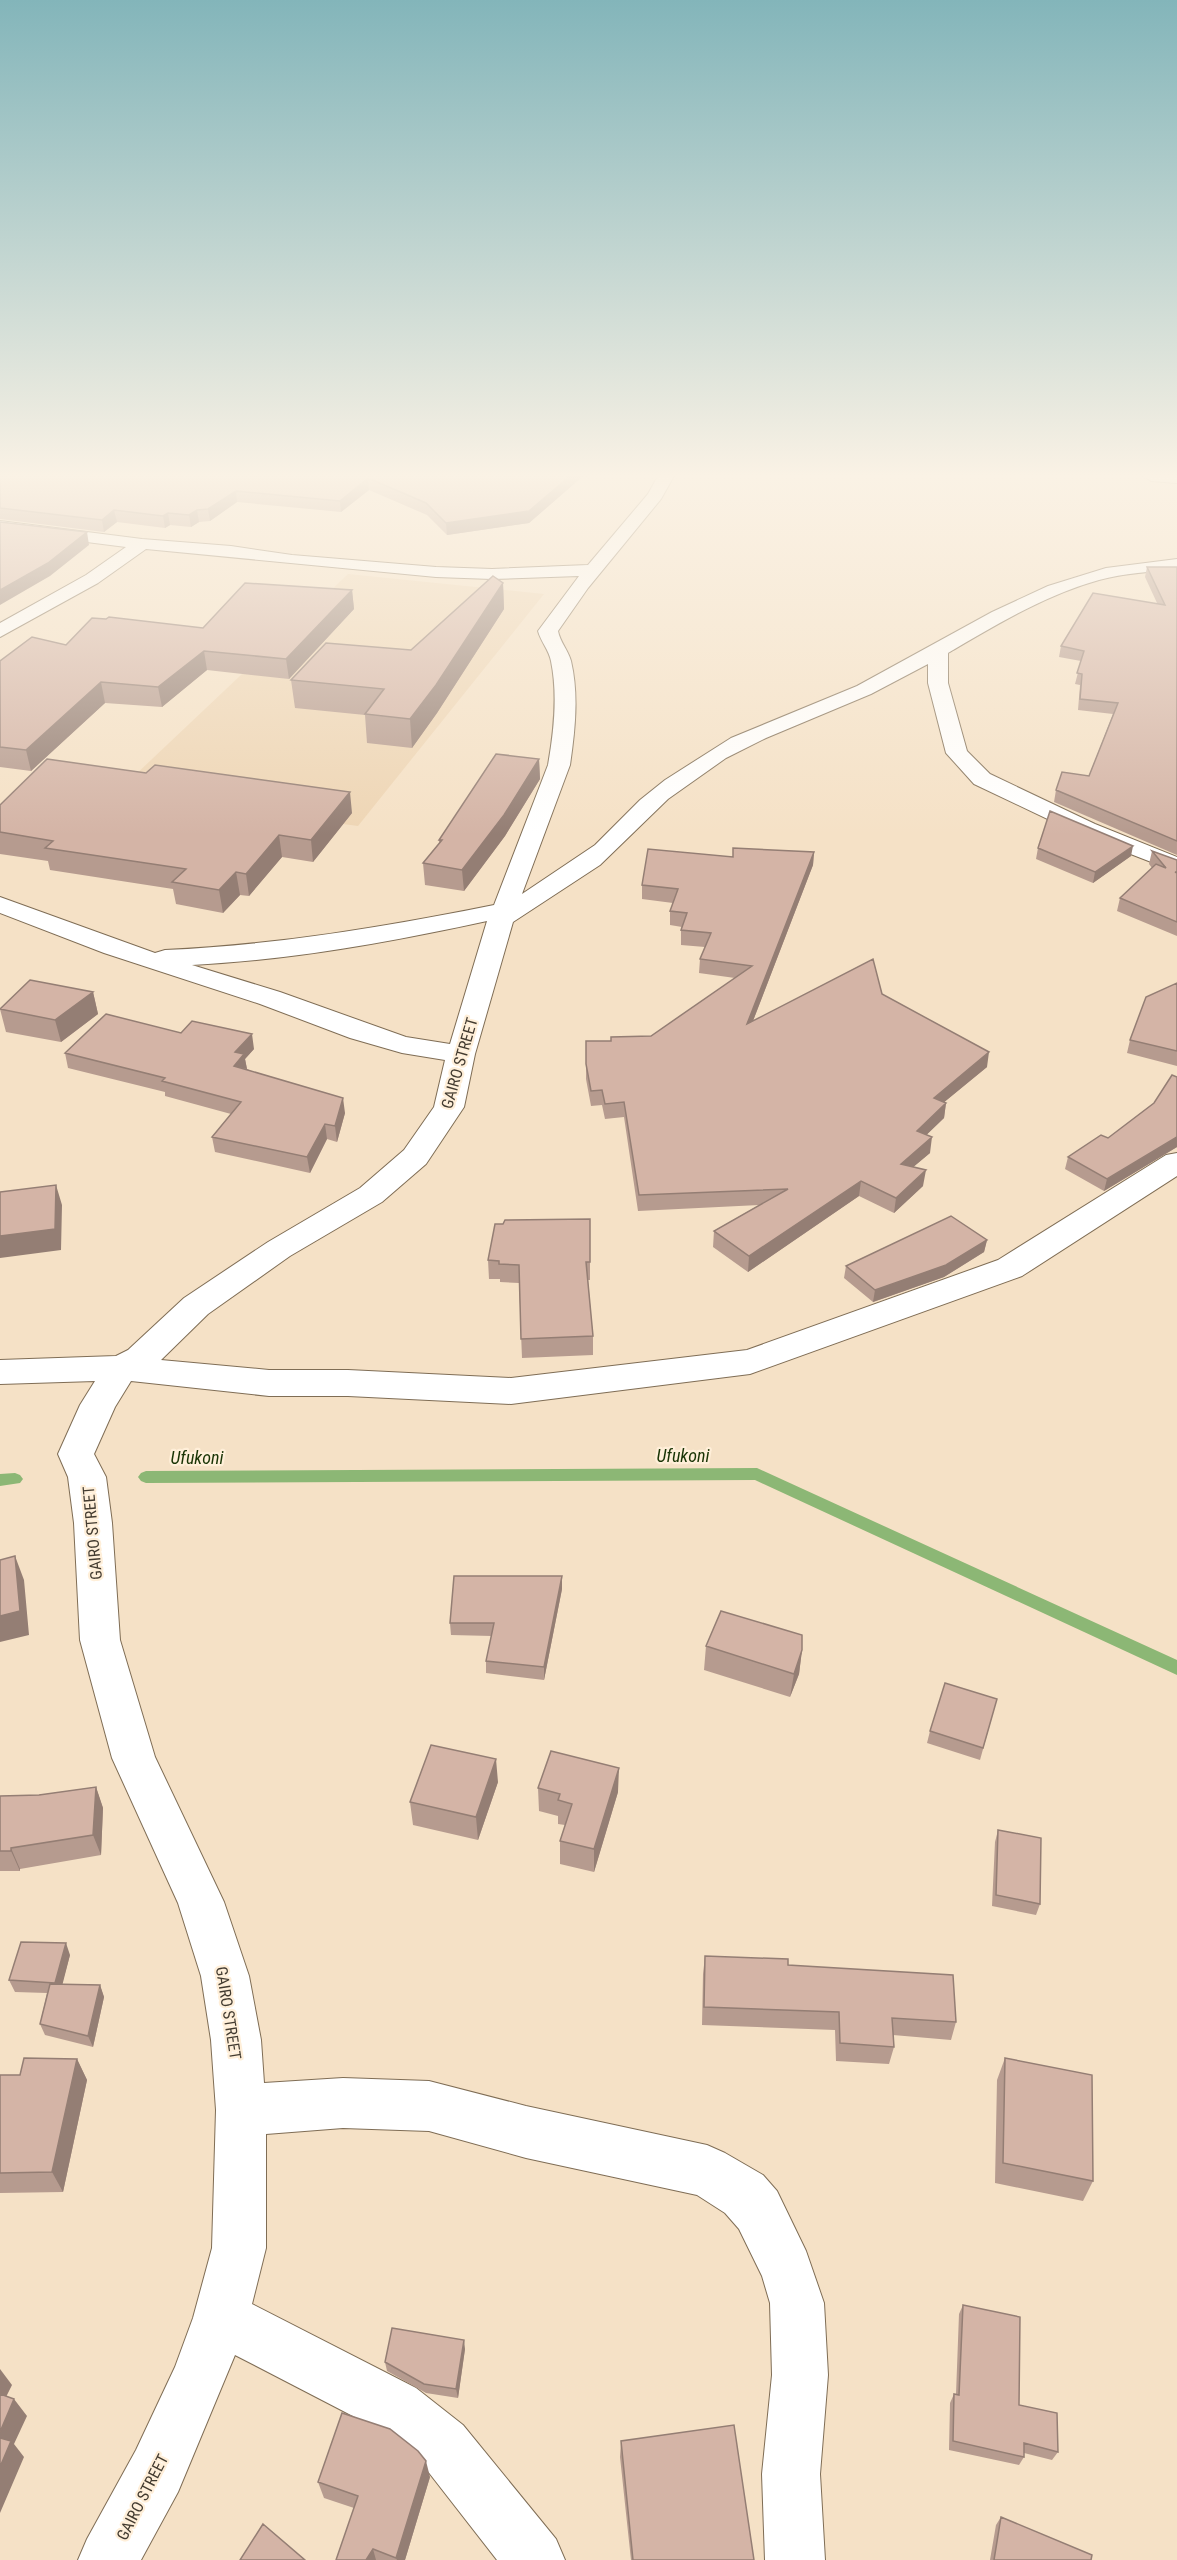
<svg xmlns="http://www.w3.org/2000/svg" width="1177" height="2560" font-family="'Roboto Condensed',sans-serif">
	<rect width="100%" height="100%" fill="#f5e1c6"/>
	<path fill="#eed5b4" d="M 348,574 L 544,594 L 358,826 L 115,794 Z"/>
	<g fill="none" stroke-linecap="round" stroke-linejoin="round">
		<path fill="#8cb775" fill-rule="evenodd" d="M 757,1468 L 1177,1660 L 1177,1675 L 755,1480 L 146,1483 L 141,1481 L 138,1477 L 141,1473 L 146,1471 Z
			M 15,1473 L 20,1475 L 23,1479 L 20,1483 L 0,1486 L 0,1474 Z"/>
		<defs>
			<path id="minor" d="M 658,476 L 674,476 L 661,499 L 588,588 L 558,631 C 560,642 568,650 571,661 C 579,695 575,731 570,765 L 522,894 L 595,845 L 640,800 L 665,780 L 731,738 L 857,686 L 992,612 L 1048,586 L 1106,568 L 1177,559 L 1177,569 C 1151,572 1124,573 1099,580 C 1045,595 996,625 948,653 L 948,683 L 967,751 L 990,774 L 1095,824 L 1177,857 L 1177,872 L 1079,834 L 974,784 L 946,753 L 928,683 L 928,664 L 871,694 L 766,738 L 726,758 L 668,799 L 600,865 L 513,922 L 475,1054 L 464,1107 L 426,1164 L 382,1202 L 290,1256 L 208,1314 L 161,1360 L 269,1370 L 348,1370 L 511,1378 L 747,1350 L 998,1260 L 1166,1155 L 1177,1153 L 1177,1176 L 1022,1276 L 750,1374 L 511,1404 L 348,1396 L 269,1396 L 131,1381 L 115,1407 L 94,1454 L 106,1477 L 112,1523 L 120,1640 L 155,1757 L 224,1902 L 249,1976 L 261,2040 L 264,2083 L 343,2078 L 429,2081 L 526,2106 L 707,2145 L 725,2153 L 763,2175 L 777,2191 L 806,2251 L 824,2303 L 828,2375 L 820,2474 L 825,2560 L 765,2560 L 762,2474 L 772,2375 L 770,2303 L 762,2276 L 739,2229 L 725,2213 L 697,2195 L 526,2158 L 429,2131 L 343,2128 L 266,2134 L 266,2248 L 252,2304 L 416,2388 L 463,2425 L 556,2539 L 565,2560 L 497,2560 L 423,2465 L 376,2428 L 235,2355 L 178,2492 L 141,2560 L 78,2560 L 87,2539 L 136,2450 L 175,2367 L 193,2318 L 212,2248 L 216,2110 L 211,2040 L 201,1976 L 178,1903 L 112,1758 L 80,1640 L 74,1523 L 68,1477 L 58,1454 L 80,1405 L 95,1381 L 0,1384 L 0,1360 L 116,1356 L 128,1350 L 184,1298 L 268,1242 L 360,1188 L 404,1150 L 434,1107 L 445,1060 L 402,1053 L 350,1038 L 260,1004 L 104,953 L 0,913 L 0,897 L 155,953 L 165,950 C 276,945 385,927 494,905 L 548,765 C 554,731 558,695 551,661 C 549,650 541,642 538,631 L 579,576 L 492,579 L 436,577 L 146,549 L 98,583 L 0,637 L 0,623 L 86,575 L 126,547 L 0,531 L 0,521 L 142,539 L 231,546 L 292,555 L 436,567 L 492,569 L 588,565 L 648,494 ZM 487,921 L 450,1044 L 406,1037 L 280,992 L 192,965 C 292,960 390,942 487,921 Z"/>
			<path id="tertiary" d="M 1143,476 L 1177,476 L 1177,483 L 1151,481 Z"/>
		</defs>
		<use href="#minor" stroke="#7f6d55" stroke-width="2"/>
		<use href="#tertiary" stroke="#7f6d55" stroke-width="2"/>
		<use href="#minor" fill="#fff" fill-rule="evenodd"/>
		<use href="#tertiary" fill="#fff" fill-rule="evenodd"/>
	</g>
	<path fill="#b69b8f" d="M 0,476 L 582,477 L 529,523 L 447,535 L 427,515 L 369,490 L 341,512 L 237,502 L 210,521 L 199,522 L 191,527 L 170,525 L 165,528 L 117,522 L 104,532 L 0,519 Z
		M 1147,567 L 1177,567 L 1177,855 L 1054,802 L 1056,790 L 1089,776 L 1113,714 L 1078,710 L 1080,685 L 1075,684 L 1081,661 L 1059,657 L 1061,646 L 1157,603 L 1145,577 Z
		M 503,583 L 504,609 L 437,713 L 412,748 L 367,743 L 365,715 L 295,708 L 291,680 L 411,650 Z
		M 352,590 L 354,609 L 289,679 L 207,670 L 162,707 L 105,703 L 31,771 L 0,767 L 0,661 L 66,645 L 203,628 Z
		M 539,759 L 540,779 L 505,836 L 464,891 L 425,885 L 423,863 L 439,844 L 439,840 Z
		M 0,805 L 352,813 L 313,862 L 282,857 L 249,896 L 240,895 L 223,913 L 176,904 L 173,889 L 50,870 L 48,861 L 0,854 Z
		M 1038,848 L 1131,856 L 1093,883 L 1036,859 Z
		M 1152,851 L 1177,860 L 1177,936 L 1117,911 L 1120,898 L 1152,868 L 1149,864 Z
		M 814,852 L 813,865 L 753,1021 L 882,994 L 987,1067 L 944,1102 L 946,1103 L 944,1118 L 926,1135 L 930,1153 L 913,1167 L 923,1186 L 894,1213 L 859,1196 L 748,1272 L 713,1247 L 714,1231 L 759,1205 L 638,1211 L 624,1117 L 605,1119 L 602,1105 L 591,1106 L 586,1079 L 586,1041 L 611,1041 L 651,1036 L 735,978 L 699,973 L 700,959 L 705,947 L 681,945 L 681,930 L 682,927 L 670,925 L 670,911 L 673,903 L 642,899 L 642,885 L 733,857 Z
		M 1177,983 L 1177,1066 L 1127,1053 L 1130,1040 Z
		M 93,992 L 98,1014 L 61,1042 L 6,1032 L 0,1009 Z
		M 181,1033 L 254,1049 L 245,1059 L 247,1069 L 345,1113 L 337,1142 L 327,1139 L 310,1173 L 215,1152 L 212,1137 L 231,1114 L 165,1096 L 165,1092 L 68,1068 L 65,1053 Z
		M 1177,1077 L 1177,1147 L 1104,1191 L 1065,1169 L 1068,1157 L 1108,1138 L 1154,1103 Z
		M 590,1219 L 590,1280 L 588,1280 L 593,1336 L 593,1355 L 522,1358 L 519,1283 L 500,1282 L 500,1279 L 489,1279 L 488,1260 L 503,1224 Z
		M 987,1240 L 984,1252 L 944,1277 L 873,1302 L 844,1278 L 846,1266 Z
		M 562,1589 L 544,1680 L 486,1673 L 486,1661 L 492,1636 L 451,1635 L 450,1623 Z
		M 706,1646 L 802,1650 L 799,1674 L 790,1697 L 704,1670 Z
		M 997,1699 L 980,1760 L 927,1743 L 930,1731 Z
		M 498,1782 L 478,1840 L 413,1825 L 410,1802 Z
		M 96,1787 L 103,1808 L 101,1855 L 20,1869 L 20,1871 L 0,1871 L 0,1796 L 39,1795 Z
		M 538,1788 L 618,1792 L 594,1872 L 560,1864 L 560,1841 L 565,1825 L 558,1824 L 558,1816 L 539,1811 Z
		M 998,1830 L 1040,1904 L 1036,1915 L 992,1906 L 995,1842 Z
		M 70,1955 L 62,1984 L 100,1985 L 104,1997 L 93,2047 L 45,2035 L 40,2024 L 47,1993 L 15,1992 L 9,1980 Z
		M 705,1956 L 788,1965 L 956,2022 L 951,2040 L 893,2035 L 894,2047 L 889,2064 L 836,2061 L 835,2030 L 702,2025 L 703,1974 Z
		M 1005,2058 L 1093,2181 L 1083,2201 L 995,2183 L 997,2080 Z
		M 77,2059 L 87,2080 L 63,2192 L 0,2193 L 0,2075 L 20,2075 Z
		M 963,2305 L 1019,2405 L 1058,2452 L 1052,2460 L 1024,2453 L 1024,2457 L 1019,2465 L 949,2450 L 950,2403 L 954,2394 L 956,2394 L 959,2314 Z
		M 465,2349 L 458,2398 L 426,2393 L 387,2371 L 385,2362 Z
		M 621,2441 L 754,2560 L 631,2560 L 620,2457 Z
		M 430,2477 L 405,2560 L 336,2560 L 354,2508 L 324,2498 L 318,2482 Z
		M 1001,2517 L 1091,2560 L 990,2560 L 996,2525 Z"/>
	<path fill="#947e74" d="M 570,476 L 593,476 L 582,477 L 529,523 L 447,535 L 446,523 Z
		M 368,478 L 369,490 L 341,512 L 340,501 Z
		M 236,491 L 237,502 L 210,521 L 208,509 Z
		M 114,510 L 117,522 L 104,532 L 102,520 Z
		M 197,510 L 199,522 L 191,527 L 189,515 Z
		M 168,513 L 170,525 L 165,528 L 163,516 Z
		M 87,532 L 89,545 L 50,576 L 0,605 L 0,590 Z
		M 503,583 L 504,609 L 437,713 L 412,748 L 410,719 Z
		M 352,590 L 354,609 L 289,679 L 286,659 Z
		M 204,651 L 207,670 L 162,707 L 158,687 Z
		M 101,682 L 105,703 L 31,771 L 26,750 Z
		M 539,759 L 540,779 L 505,836 L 464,891 L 462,870 Z
		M 350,792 L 352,813 L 313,862 L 311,840 Z
		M 279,835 L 282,857 L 249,896 L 246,874 Z
		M 1133,846 L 1131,856 L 1093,883 L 1095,872 Z
		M 814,852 L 813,865 L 746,1039 L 747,1024 Z
		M 236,872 L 240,895 L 223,913 L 219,890 Z
		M 93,992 L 98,1014 L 61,1042 L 55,1020 Z
		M 252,1034 L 254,1049 L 245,1059 L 247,1069 L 234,1066 L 235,1052 Z
		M 989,1052 L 987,1067 L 931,1113 L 934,1098 Z
		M 343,1098 L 345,1113 L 337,1142 L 335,1126 Z
		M 946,1103 L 944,1118 L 915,1146 L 917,1131 Z
		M 325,1124 L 327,1139 L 310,1173 L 307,1157 Z
		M 932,1137 L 930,1153 L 899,1179 L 901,1164 Z
		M 1177,1137 L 1177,1147 L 1104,1191 L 1107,1179 Z
		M 926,1170 L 923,1186 L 894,1213 L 896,1198 Z
		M 861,1181 L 859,1196 L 748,1272 L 749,1256 Z
		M 56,1185 L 62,1205 L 61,1250 L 0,1258 L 0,1236 Z
		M 987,1240 L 984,1252 L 944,1277 L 873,1302 L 875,1290 Z
		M 15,1556 L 24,1580 L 29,1635 L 0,1642 L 0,1616 Z
		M 562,1576 L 562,1589 L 544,1680 L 544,1667 Z
		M 802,1650 L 799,1674 L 790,1697 L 794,1674 Z
		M 496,1759 L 498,1782 L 478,1840 L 476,1817 Z
		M 619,1768 L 618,1792 L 594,1872 L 594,1849 Z
		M 96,1787 L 103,1808 L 101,1855 L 93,1835 Z
		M 11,1848 L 20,1869 L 20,1871 L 11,1851 Z
		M 66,1943 L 70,1955 L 60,1994 L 55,1983 Z
		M 100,1985 L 104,1997 L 93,2047 L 88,2036 Z
		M 77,2059 L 87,2080 L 63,2192 L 52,2172 Z
		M 464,2340 L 465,2349 L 458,2398 L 456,2389 Z
		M 0,2369 L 12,2385 L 6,2397 L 0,2398 Z
		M 14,2399 L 27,2416 L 14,2444 L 24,2457 L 0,2513 L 0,2432 Z
		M 426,2461 L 430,2477 L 405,2560 L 397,2560 L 396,2558 Z
		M 373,2549 L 376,2560 L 366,2560 Z"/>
	<path fill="#d4b4a6" stroke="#947e74" stroke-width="1.5" d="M 0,476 L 570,476 L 529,511 L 446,523 L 426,503 L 368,478 L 340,501 L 236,491 L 208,509 L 197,510 L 189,515 L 168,513 L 163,516 L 114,510 L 102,520 L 0,508 Z
		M 0,522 L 87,532 L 48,563 L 0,590 Z
		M 1147,567 L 1177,567 L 1177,841 L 1056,790 L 1062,772 L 1089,776 L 1118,703 L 1080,699 L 1082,674 L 1077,673 L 1084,651 L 1061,646 L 1093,593 L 1165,605 Z
		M 493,576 L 503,583 L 436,685 L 410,719 L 365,714 L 384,689 L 291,680 L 326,643 L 411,650 Z
		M 245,583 L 352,590 L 286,659 L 204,651 L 158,687 L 101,682 L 26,750 L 0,747 L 0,661 L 32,637 L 66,645 L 92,618 L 106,619 L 109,617 L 203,628 Z
		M 496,754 L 539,759 L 504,815 L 462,870 L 423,863 L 442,840 L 439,840 Z
		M 47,759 L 146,773 L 155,765 L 350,792 L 311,840 L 279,835 L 246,874 L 236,872 L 219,890 L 172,882 L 186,869 L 45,848 L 53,841 L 0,832 L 0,805 Z
		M 1050,811 L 1133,846 L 1095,872 L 1038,848 Z
		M 733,848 L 814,852 L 747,1024 L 873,959 L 882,994 L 989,1052 L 934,1098 L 946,1103 L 917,1131 L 932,1137 L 901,1164 L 926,1170 L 896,1198 L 861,1181 L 749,1256 L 714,1231 L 788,1189 L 639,1195 L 624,1102 L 605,1104 L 602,1090 L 591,1091 L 586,1064 L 586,1041 L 611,1041 L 611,1037 L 651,1036 L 752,966 L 700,959 L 711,933 L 681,930 L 687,913 L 670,911 L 678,889 L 642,885 L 648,849 L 733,857 Z
		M 1152,851 L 1177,860 L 1177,872 L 1175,872 L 1177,873 L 1177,922 L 1120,898 L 1156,864 L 1166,868 Z
		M 30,980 L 93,992 L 55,1020 L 0,1009 Z
		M 1177,983 L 1177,1051 L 1130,1040 L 1146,997 Z
		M 106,1014 L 181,1033 L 192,1021 L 252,1034 L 235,1052 L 244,1054 L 234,1066 L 343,1098 L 335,1126 L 325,1124 L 307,1157 L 212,1137 L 241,1102 L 162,1081 L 165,1078 L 65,1053 Z
		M 1172,1075 L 1177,1077 L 1177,1137 L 1107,1179 L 1068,1157 L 1101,1135 L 1108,1138 L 1154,1103 Z
		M 56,1185 L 55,1229 L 0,1236 L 0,1192 Z
		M 951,1216 L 987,1240 L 946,1265 L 875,1290 L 846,1266 Z
		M 590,1219 L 590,1262 L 586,1262 L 593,1336 L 521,1339 L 519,1265 L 499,1264 L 499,1261 L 488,1260 L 495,1224 L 503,1224 L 505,1220 Z
		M 15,1556 L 20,1611 L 0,1616 L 0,1560 Z
		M 454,1576 L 562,1576 L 544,1667 L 486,1661 L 494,1623 L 450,1623 Z
		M 721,1611 L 802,1635 L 802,1650 L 794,1674 L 706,1646 Z
		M 945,1683 L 997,1699 L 983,1748 L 930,1731 Z
		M 431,1745 L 496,1759 L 476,1817 L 410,1802 Z
		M 551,1751 L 619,1768 L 594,1849 L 560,1841 L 572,1804 L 558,1800 L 560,1794 L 538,1788 Z
		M 96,1787 L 93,1835 L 11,1848 L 11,1851 L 0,1851 L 0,1796 L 39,1795 Z
		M 998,1830 L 1041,1838 L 1040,1904 L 996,1895 Z
		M 21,1942 L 66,1943 L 55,1983 L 9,1980 Z
		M 705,1956 L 788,1959 L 788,1965 L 953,1975 L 956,2022 L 892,2018 L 894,2047 L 840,2043 L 839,2012 L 704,2007 Z
		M 50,1984 L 100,1985 L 88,2036 L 40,2024 Z
		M 24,2058 L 77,2059 L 52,2172 L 0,2173 L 0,2075 L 20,2075 Z
		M 1005,2058 L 1092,2075 L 1093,2181 L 1003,2163 Z
		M 963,2305 L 1020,2317 L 1019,2405 L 1057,2413 L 1058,2452 L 1024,2443 L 1024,2457 L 953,2441 L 954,2394 L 959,2395 Z
		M 392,2328 L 464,2340 L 456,2389 L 424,2384 L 385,2362 Z
		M 0,2394 L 14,2399 L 0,2432 Z
		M 342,2413 L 390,2429 L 418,2451 L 426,2461 L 396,2558 L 373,2549 L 366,2560 L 336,2560 L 358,2496 L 318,2482 Z
		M 734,2425 L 754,2560 L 633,2560 L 621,2441 Z
		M 0,2438 L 11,2441 L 0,2467 Z
		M 1001,2517 L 1092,2555 L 1091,2560 L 994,2560 Z
		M 263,2524 L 305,2560 L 240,2560 Z"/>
	<linearGradient id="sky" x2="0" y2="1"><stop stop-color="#83b5ba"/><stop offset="0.57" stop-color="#faf2e5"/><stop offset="1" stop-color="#faf2e5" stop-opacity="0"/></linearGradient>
	<rect width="1177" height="835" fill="url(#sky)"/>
	<g text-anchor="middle" stroke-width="4.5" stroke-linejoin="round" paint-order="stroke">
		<g font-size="16" fill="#433b30" stroke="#ffefd9">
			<text transform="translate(459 1063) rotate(-74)" y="6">GAIRO STREET</text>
			<text transform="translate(92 1533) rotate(-95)" y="6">GAIRO STREET</text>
			<text transform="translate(229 2013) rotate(81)" y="6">GAIRO STREET</text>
			<text transform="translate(142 2497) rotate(-63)" y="6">GAIRO STREET</text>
		</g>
		<g font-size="18" font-style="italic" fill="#193405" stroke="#ffefd9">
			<text x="683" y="1462">Ufukoni</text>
			<text x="197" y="1464">Ufukoni</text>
		</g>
	</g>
</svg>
